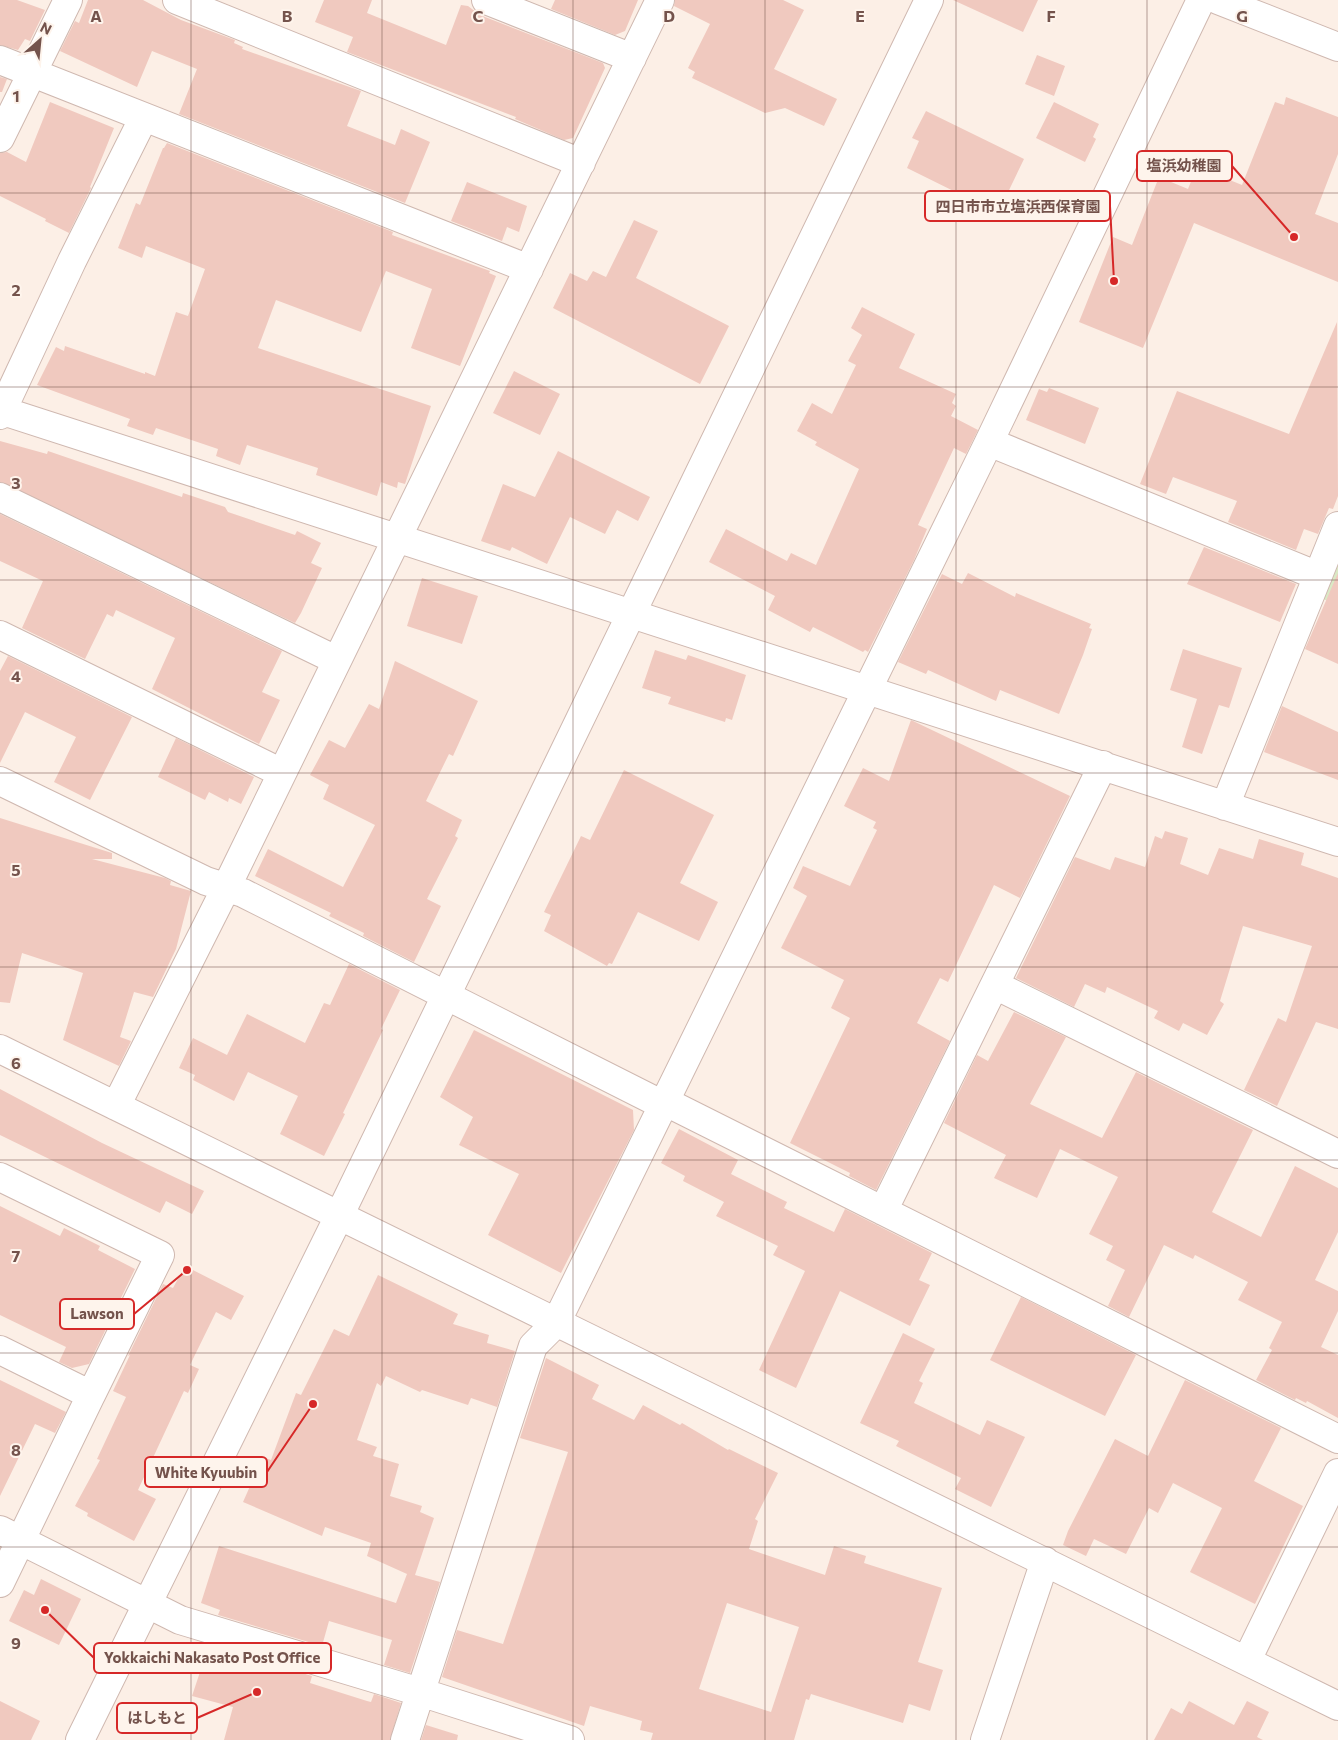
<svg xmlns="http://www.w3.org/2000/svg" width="1338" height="1740" font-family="Commissioner,'Noto Sans JP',sans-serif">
	<rect width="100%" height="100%" fill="#fcefe6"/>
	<path fill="#dae9c5" d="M 1338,560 L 1338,605 L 1323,599 Z"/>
	<path fill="#f0c9bf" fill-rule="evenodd" d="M 0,0 L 17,0 L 45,10 L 30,41 L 25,39 L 18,50 L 0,45 Z
		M 88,0 L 143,0 L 181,20 L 235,40 L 234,43 L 243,47 L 242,49 L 361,91 L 347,126 L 395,145 L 401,129 L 430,142 L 405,203 L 179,114 L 197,69 L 152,51 L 137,87 L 60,51 L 75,21 L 79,23 Z
		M 324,0 L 372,0 L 367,13 L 446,45 L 461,5 L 468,6 L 480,15 L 603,63 L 605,68 L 573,138 L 564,140 L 515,119 L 516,117 L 347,52 L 353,37 L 315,22 Z
		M 555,0 L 638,0 L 625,31 L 615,35 L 551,9 Z
		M 675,0 L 783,0 L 804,10 L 774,69 L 837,99 L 824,126 L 785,108 L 765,113 L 692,78 L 695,72 L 688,68 L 710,24 L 674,6 Z
		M 953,0 L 1038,0 L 1023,32 Z
		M 1037,55 L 1065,66 L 1054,96 L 1025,84 Z
		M 0,77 L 7,79 L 2,92 L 0,92 Z
		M 1286,97 L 1338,117 L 1338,154 L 1315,214 L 1338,223 L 1338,282 L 1194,223 L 1143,348 L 1079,322 L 1113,237 L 1132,245 L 1159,177 L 1188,189 L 1196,169 L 1209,174 L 1210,172 L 1242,185 L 1275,102 L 1284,105 Z
		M 50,102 L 114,128 L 90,187 L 91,188 L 69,233 L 45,221 L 46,219 L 0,196 L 0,153 L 7,152 L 26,162 Z
		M 1054,102 L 1099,124 L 1093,137 L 1096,139 L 1085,162 L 1036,138 Z
		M 926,111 L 1024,159 L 998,213 L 907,168 L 919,141 L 912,138 Z
		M 167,143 L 393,232 L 392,235 L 490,271 L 489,273 L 496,276 L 460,366 L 411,348 L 432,289 L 386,271 L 361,332 L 276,300 L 258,348 L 431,406 L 405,484 L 398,482 L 397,488 L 381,482 L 377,496 L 316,475 L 318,468 L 247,445 L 240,465 L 216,456 L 218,449 L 156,428 L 153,435 L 127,426 L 130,419 L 37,385 L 56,347 L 64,351 L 65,346 L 145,374 L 145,372 L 155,376 L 176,312 L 188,316 L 205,269 L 146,246 L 142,258 L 118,248 L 136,203 L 140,205 L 163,148 L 164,148 Z
		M 467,182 L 527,206 L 519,232 L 507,227 L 502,241 L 451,221 Z
		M 634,220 L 658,231 L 636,278 L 729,326 L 700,384 L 553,308 L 570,273 L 587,281 L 593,271 L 606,277 Z
		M 862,307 L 915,334 L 899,368 L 956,394 L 952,403 L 956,406 L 951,416 L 978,430 L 966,454 L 954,448 L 918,525 L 927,529 L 914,560 L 868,652 L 865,650 L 863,652 L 813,627 L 810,632 L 768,610 L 775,596 L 709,562 L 726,529 L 787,561 L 791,553 L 816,565 L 859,469 L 815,445 L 817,442 L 797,431 L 812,403 L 832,414 L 856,365 L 848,361 L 862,335 L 851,328 Z
		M 1337,322 L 1338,496 L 1333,509 L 1329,508 L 1318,534 L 1304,529 L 1296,550 L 1228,522 L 1237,501 L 1173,477 L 1166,494 L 1140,484 L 1177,391 L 1289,434 Z
		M 514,371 L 560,394 L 540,435 L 493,413 Z
		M 1049,388 L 1099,408 L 1085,444 L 1026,420 L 1039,389 L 1047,392 Z
		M 0,441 L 47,454 L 48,451 L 182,497 L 183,493 L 225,507 L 228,512 L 295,535 L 297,531 L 321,543 L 311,563 L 322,568 L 301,613 L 295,623 L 0,482 Z
		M 558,451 L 650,497 L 638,521 L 617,510 L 605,534 L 570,517 L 547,564 L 512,547 L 510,551 L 481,541 L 503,484 L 535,497 Z
		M 0,514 L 282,651 L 262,692 L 280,700 L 259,744 L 152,689 L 175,638 L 116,610 L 113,617 L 107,614 L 85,659 L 22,628 L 43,581 L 0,561 Z
		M 1204,547 L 1296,584 L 1280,622 L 1187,584 Z
		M 968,573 L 1015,597 L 1016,593 L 1091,624 L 1089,628 L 1092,629 L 1083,655 L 1059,714 L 1000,690 L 996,701 L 928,670 L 926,674 L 898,662 L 942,574 L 962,584 Z
		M 1338,573 L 1338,664 L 1305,649 Z
		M 422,578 L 478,596 L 462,644 L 407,626 Z
		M 1183,649 L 1242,668 L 1229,708 L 1219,705 L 1202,754 L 1182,747 L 1197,699 L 1170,690 Z
		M 655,650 L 686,660 L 688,655 L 746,675 L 732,720 L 726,718 L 725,722 L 668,704 L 671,697 L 642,688 Z
		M 8,656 L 132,717 L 90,800 L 54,782 L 76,737 L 25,712 L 0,763 L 0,671 Z
		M 395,661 L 478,701 L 453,756 L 449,754 L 426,801 L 462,820 L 455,836 L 458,838 L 427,899 L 441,906 L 414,962 L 363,936 L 364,933 L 329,916 L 331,913 L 255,876 L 268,849 L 343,887 L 375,825 L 323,799 L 329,785 L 310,775 L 329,740 L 345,748 L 369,704 L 379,709 Z
		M 1282,706 L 1338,732 L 1338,780 L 1264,752 Z
		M 911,720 L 1070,796 L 1020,898 L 994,885 L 948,982 L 940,978 L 917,1023 L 950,1041 L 876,1190 L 849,1176 L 850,1173 L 790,1143 L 850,1018 L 831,1008 L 844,980 L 781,948 L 807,896 L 793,888 L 803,866 L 850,886 L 877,830 L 873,828 L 876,822 L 844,806 L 863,768 L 889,781 Z
		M 176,738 L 254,777 L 241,804 L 229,798 L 228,802 L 209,792 L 205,800 L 158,777 Z
		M 624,770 L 714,815 L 680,883 L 718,902 L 699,941 L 638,912 L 612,964 L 609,963 L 607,966 L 544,931 L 551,915 L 544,912 L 581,836 L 590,840 Z
		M 0,818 L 112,853 L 112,859 L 92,859 L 165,878 L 171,881 L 170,885 L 191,891 L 176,949 L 153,997 L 134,992 L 120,1037 L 131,1041 L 119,1066 L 63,1040 L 83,973 L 22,953 L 10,1003 L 0,1002 Z
		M 1165,831 L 1188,838 L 1180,864 L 1208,875 L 1219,848 L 1253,859 L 1259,839 L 1304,853 L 1301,865 L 1338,878 L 1338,1029 L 1316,1022 L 1277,1106 L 1244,1090 L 1278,1018 L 1286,1022 L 1312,946 L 1243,926 L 1220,1001 L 1224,1004 L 1207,1035 L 1183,1023 L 1179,1031 L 1154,1018 L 1158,1011 L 1107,987 L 1105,993 L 1085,984 L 1074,1007 L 1016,978 L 1075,857 L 1110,870 L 1115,857 L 1145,867 L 1155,836 L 1162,839 Z
		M 349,964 L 400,990 L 381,1029 L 383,1030 L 343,1113 L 345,1114 L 324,1156 L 280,1134 L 298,1096 L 248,1072 L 234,1101 L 193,1080 L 195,1075 L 179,1068 L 193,1038 L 227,1055 L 247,1014 L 305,1043 L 324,1003 L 330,1005 Z
		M 1014,1012 L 1066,1037 L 1030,1104 L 1102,1138 L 1136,1072 L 1253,1130 L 1212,1212 L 1261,1237 L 1295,1166 L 1338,1188 L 1338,1232 L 1315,1280 L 1338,1291 L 1338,1311 L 1321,1347 L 1338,1355 L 1338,1418 L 1307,1401 L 1306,1403 L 1296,1398 L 1295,1400 L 1256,1380 L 1272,1350 L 1269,1348 L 1282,1322 L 1238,1300 L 1248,1282 L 1195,1255 L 1193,1259 L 1164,1245 L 1129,1317 L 1108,1306 L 1125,1270 L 1106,1260 L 1113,1246 L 1089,1234 L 1118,1177 L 1060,1149 L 1037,1198 L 994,1178 L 1006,1155 L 944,1123 L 977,1055 L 988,1061 Z
		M 474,1030 L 633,1110 L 634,1130 L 561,1273 L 488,1235 L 519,1174 L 459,1145 L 473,1117 L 440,1097 Z
		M 0,1089 L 102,1143 L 204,1191 L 192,1214 L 166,1201 L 160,1213 L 0,1135 Z
		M 679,1129 L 738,1160 L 731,1174 L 787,1202 L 784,1208 L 834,1232 L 845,1209 L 932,1253 L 919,1280 L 930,1285 L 910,1326 L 840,1291 L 796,1388 L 759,1370 L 805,1271 L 773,1255 L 778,1246 L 716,1216 L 724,1202 L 683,1181 L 685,1176 L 661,1163 Z
		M 0,1206 L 60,1236 L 64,1228 L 100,1246 L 98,1250 L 135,1269 L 89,1364 L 72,1368 L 59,1362 L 66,1347 L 0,1315 Z
		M 185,1266 L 244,1296 L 231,1320 L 216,1312 L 190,1365 L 199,1369 L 188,1393 L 184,1391 L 138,1490 L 156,1499 L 134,1541 L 87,1516 L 88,1513 L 75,1506 L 100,1460 L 97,1459 L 126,1397 L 113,1391 L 130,1355 L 128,1356 L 163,1284 L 173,1288 Z
		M 378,1275 L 458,1314 L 453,1324 L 489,1335 L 487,1343 L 515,1351 L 497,1407 L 471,1398 L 468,1405 L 422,1390 L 420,1392 L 386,1376 L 381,1386 L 377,1383 L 357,1440 L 377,1447 L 373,1456 L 399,1464 L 390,1496 L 422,1506 L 420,1512 L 434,1518 L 415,1575 L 440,1582 L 410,1673 L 384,1665 L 392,1640 L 329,1621 L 322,1646 L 218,1615 L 220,1610 L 201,1603 L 219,1546 L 396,1603 L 407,1574 L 367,1556 L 371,1543 L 325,1527 L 322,1536 L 243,1502 L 263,1457 L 271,1460 L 296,1393 L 301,1395 L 334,1329 L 349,1336 Z
		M 1021,1297 L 1136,1355 L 1105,1416 L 990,1360 Z
		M 903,1333 L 935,1349 L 919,1381 L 923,1383 L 914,1403 L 980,1435 L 987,1420 L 1025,1437 L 991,1507 L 955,1489 L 961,1478 L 896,1446 L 899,1441 L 860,1423 Z
		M 546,1358 L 599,1385 L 592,1399 L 634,1420 L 643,1405 L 680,1425 L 682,1423 L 728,1450 L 729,1449 L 778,1473 L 755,1519 L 758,1521 L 749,1549 L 825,1575 L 834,1546 L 866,1556 L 864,1563 L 942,1588 L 918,1662 L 943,1670 L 930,1711 L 909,1704 L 903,1723 L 811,1694 L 809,1700 L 806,1699 L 794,1740 L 651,1740 L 653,1733 L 640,1730 L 642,1721 L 590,1706 L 584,1726 L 442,1677 L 457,1630 L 503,1644 L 568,1452 L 520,1438 ZM 727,1603 L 799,1627 L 771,1712 L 699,1689 Z
		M 0,1380 L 66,1412 L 55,1433 L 35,1424 L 0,1496 Z
		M 1185,1380 L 1281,1428 L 1254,1481 L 1303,1506 L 1255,1604 L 1190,1572 L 1222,1508 L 1173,1483 L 1158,1513 L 1149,1508 L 1126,1554 L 1094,1539 L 1086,1556 L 1063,1545 L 1068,1531 L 1115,1439 L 1148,1456 Z
		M 41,1579 L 81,1599 L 59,1645 L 9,1621 L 24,1590 L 34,1595 Z
		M 209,1645 L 312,1676 L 310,1683 L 367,1701 L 371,1702 L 374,1694 L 401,1703 L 390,1740 L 224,1740 L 233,1707 L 192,1696 Z
		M 0,1701 L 40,1721 L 31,1740 L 0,1740 Z
		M 1189,1701 L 1234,1725 L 1247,1701 L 1269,1712 L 1257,1737 L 1263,1740 L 1154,1740 L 1171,1708 L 1182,1714 Z
		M 426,1725 L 458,1735 L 457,1740 L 421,1740 Z"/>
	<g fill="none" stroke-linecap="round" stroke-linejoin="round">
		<defs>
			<path id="minor" d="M 177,0 L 581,163
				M 486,0 L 632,58
				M 1218,0 L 1338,47
				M 0,60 L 529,269
				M 0,138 L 68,0
				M 0,410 L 1338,842
				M 0,415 L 72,261 L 144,117
				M 989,442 L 1318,576
				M 0,497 L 336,660
				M 0,635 L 282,773
				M 0,781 L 206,881 L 243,893 L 663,1105
				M 1225,806 L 1338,526
				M 995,985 L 1338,1154
				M 0,1049 L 1338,1706
				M 664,1101 L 1338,1439
				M 116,1106 L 226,888 L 660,0
				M 0,1177 L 160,1255 L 91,1395
				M 883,1211 L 1103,765
				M 0,1350 L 91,1395 L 0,1583
				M 0,1530 L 180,1620 L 420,1692 L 570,1740
				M 1247,1660 L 1338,1473
				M 80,1740 L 340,1214 L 929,0
				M 405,1740 L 533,1346 L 556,1323 L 989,442 L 1201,0
				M 985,1740 L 1045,1561"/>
		</defs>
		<use href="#minor" stroke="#cfb8b0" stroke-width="30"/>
		<use href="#minor" stroke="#fff" stroke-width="28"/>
	</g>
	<path fill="none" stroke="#74534c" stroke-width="1" stroke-opacity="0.55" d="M 191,0 L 191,1740M 382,0 L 382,1740M 573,0 L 573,1740M 765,0 L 765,1740M 956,0 L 956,1740M 1147,0 L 1147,1740M 0,193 L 1338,193M 0,387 L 1338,387M 0,580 L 1338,580M 0,773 L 1338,773M 0,967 L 1338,967M 0,1160 L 1338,1160M 0,1353 L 1338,1353M 0,1547 L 1338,1547"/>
	<g font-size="16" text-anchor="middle" font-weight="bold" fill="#74534c" stroke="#fef4ec" stroke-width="4" stroke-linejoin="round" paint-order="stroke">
		<text x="96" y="22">A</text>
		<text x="287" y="22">B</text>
		<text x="478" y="22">C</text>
		<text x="669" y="22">D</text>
		<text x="860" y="22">E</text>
		<text x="1051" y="22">F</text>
		<text x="1242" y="22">G</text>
		<text x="16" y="102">1</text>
		<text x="16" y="296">2</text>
		<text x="16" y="489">3</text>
		<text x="16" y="682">4</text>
		<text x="16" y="876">5</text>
		<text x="16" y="1069">6</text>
		<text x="16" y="1262">7</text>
		<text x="16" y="1456">8</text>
		<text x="16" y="1649">9</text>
	</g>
	<path fill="none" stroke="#d62828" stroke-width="2" d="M1294 237L1232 166M1114 281L1110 206M187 1270L134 1314M313 1404L267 1472M45 1610L94 1658M257 1692L197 1718"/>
	<g fill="#d62828" stroke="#fef4ec" stroke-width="2">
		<circle cx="1294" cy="237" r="5"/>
		<circle cx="1114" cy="281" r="5"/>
		<circle cx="187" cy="1270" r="5"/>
		<circle cx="313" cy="1404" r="5"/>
		<circle cx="45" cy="1610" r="5"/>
		<circle cx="257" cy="1692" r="5"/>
	</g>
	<g fill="#fef4ec" stroke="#d62828" stroke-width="2">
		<rect x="1137" y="151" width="95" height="30" rx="5"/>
		<rect x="925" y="191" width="185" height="30" rx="5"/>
		<rect x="60" y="1299" width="74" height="30" rx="5"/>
		<rect x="145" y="1457" width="122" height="30" rx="5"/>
		<rect x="94" y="1643" width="237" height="30" rx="5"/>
		<rect x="117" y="1703" width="80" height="30" rx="5"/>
	</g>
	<g font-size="15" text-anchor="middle" font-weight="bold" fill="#74534c">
		<text x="1184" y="171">塩浜幼稚園</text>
		<text x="1018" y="212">四日市市立塩浜西保育園</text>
		<text x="97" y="1319">Lawson</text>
		<text x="206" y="1478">White Kyuubin</text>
		<text x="212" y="1663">Yokkaichi Nakasato Post Office</text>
		<text x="157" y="1723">はしもと</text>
	</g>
	<g transform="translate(40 40) rotate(27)" stroke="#fef4ec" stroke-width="4" paint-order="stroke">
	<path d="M0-4L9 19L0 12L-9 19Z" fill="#74534c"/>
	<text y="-8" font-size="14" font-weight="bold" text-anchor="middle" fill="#74534c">N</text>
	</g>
</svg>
